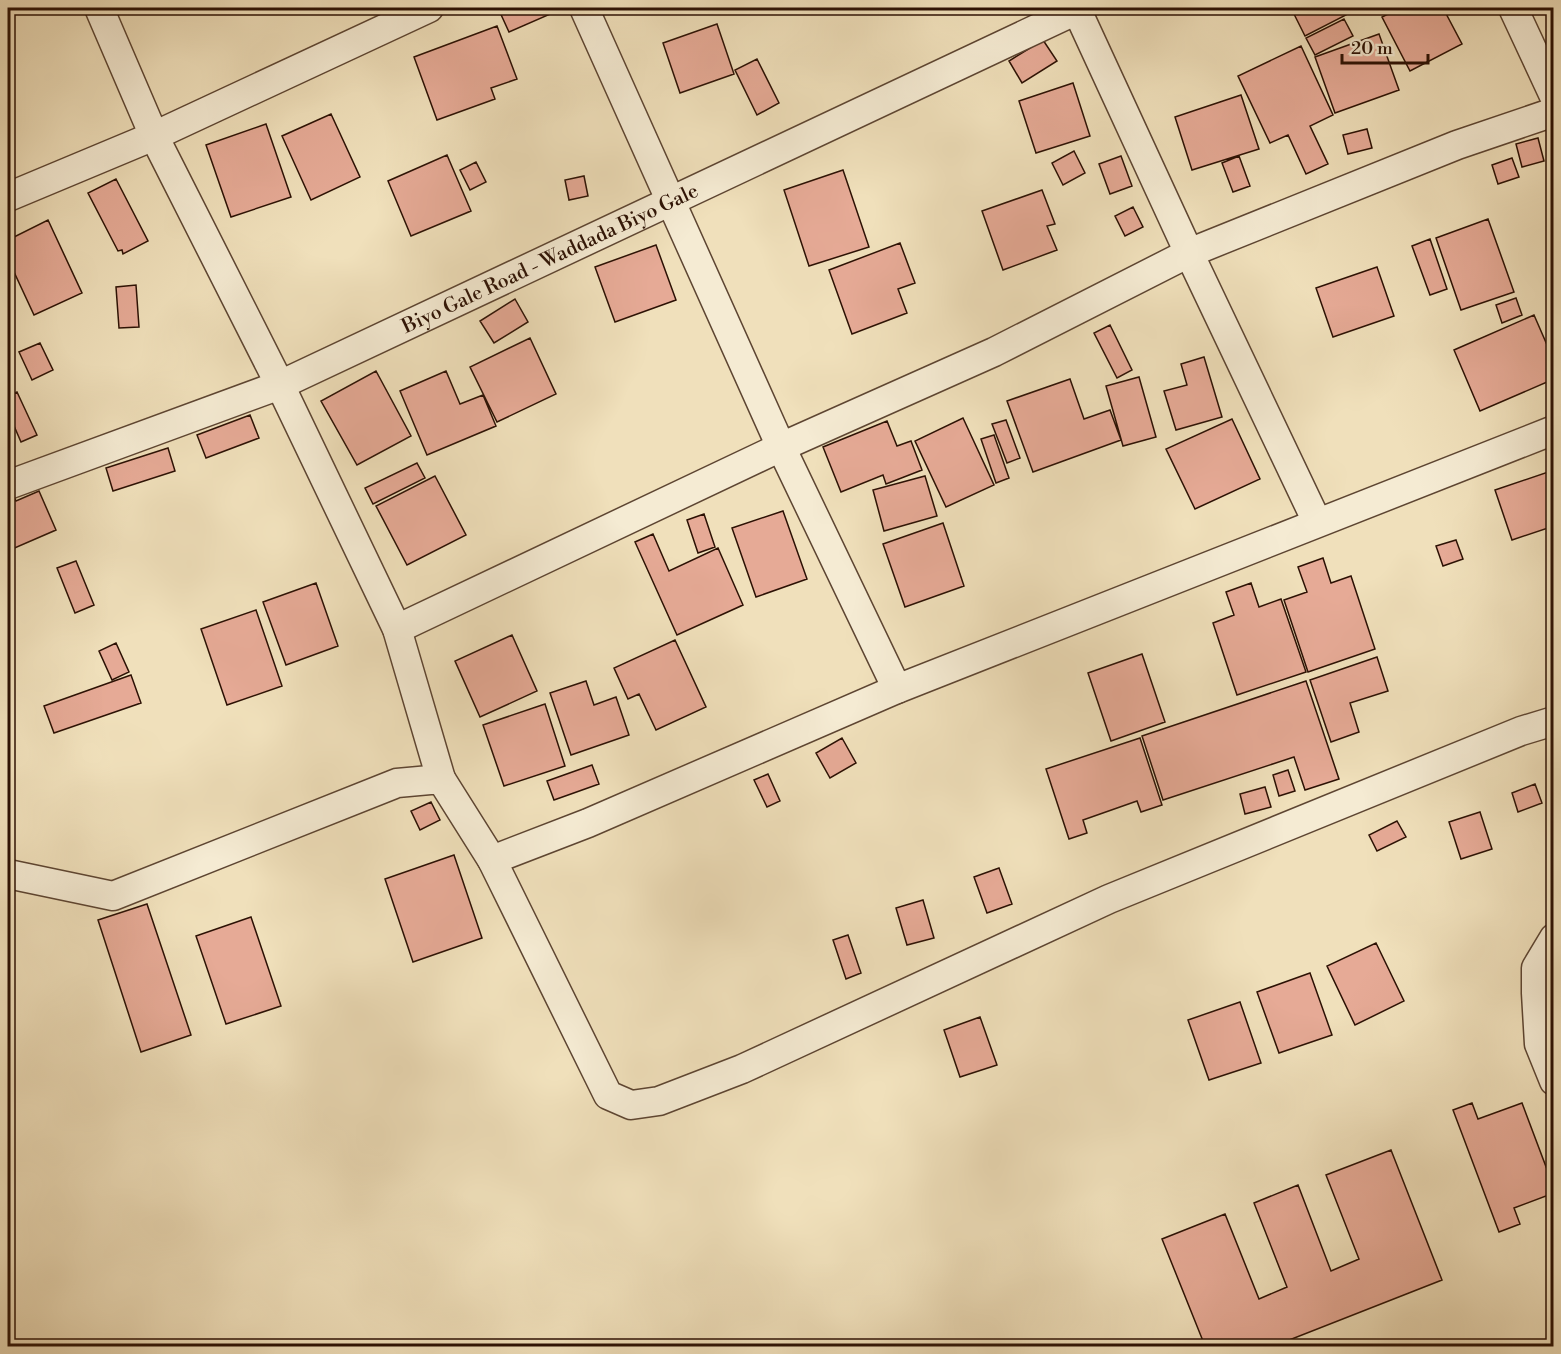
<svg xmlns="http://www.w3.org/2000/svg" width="1561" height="1354" font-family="'Libre Bodoni',serif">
	<rect width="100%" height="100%" fill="#f0e0bb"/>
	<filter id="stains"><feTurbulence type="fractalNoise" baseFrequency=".00333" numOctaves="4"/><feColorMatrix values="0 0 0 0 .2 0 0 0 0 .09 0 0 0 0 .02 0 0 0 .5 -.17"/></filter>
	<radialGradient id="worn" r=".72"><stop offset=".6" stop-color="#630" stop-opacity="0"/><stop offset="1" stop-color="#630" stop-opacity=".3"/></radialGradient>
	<path fill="#e6aa96" stroke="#2c1104" stroke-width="1.5" d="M 498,8 L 553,8 L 555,12 L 509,32 Z
		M 1291,8 L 1343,8 L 1346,15 L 1305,36 Z
		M 1400,8 L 1443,8 L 1462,44 L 1410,71 L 1382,17 Z
		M 1344,19 L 1353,36 L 1315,55 L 1306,38 Z
		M 717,24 L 734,74 L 680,93 L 663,43 Z
		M 497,26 L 517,79 L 491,88 L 495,99 L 437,120 L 414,57 Z
		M 1379,34 L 1399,90 L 1335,113 L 1315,57 Z
		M 1043,40 L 1057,61 L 1022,83 L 1009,61 Z
		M 1301,46 L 1333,115 L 1310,126 L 1328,164 L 1306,174 L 1288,135 L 1270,143 L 1238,76 Z
		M 757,59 L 779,103 L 757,115 L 735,70 Z
		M 1073,83 L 1090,136 L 1036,153 L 1019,101 Z
		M 1241,95 L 1259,149 L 1192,170 L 1175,117 Z
		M 331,114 L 360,177 L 311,200 L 282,136 Z
		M 266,124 L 291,197 L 231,217 L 206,145 Z
		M 1367,129 L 1372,148 L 1348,154 L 1343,135 Z
		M 1538,138 L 1544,161 L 1522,167 L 1516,144 Z
		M 1074,151 L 1085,173 L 1063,185 L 1052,163 Z
		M 447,155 L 471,211 L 411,236 L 388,181 Z
		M 1121,156 L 1132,186 L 1110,194 L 1099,164 Z
		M 1239,156 L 1250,186 L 1233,192 L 1222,163 Z
		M 1512,158 L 1519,177 L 1498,184 L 1492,165 Z
		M 476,162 L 486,182 L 470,190 L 460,170 Z
		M 843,170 L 869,247 L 809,266 L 784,190 Z
		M 584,176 L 588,196 L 569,200 L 565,180 Z
		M 116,179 L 148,241 L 123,254 L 122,250 L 118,251 L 88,193 Z
		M 1042,190 L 1055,224 L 1047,226 L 1057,250 L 1003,270 L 982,211 Z
		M 1133,207 L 1143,227 L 1125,236 L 1115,216 Z
		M 1488,219 L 1514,292 L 1461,310 L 1436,238 Z
		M 48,220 L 82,293 L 34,315 L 8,259 L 8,240 Z
		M 1430,239 L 1447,289 L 1430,295 L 1412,246 Z
		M 900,243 L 915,283 L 898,289 L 907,313 L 852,334 L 829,270 Z
		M 656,245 L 676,300 L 615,322 L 595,267 Z
		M 1377,267 L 1394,316 L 1333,337 L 1316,288 Z
		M 136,285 L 139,327 L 119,328 L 116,287 Z
		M 1516,298 L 1522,315 L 1502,323 L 1496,305 Z
		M 515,299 L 528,322 L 494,343 L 480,321 Z
		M 1534,315 L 1554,361 L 1554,379 L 1480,411 L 1454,350 Z
		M 1110,325 L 1132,370 L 1117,378 L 1094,333 Z
		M 530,338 L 556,394 L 497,422 L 470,367 Z
		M 40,343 L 53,370 L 32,380 L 19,352 Z
		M 1204,357 L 1222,417 L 1176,430 L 1164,391 L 1187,385 L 1181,364 Z
		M 376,371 L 411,436 L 357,465 L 321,401 Z
		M 446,371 L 460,404 L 483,395 L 496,426 L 427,455 L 400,391 Z
		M 1139,377 L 1156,437 L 1123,446 L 1106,386 Z
		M 1070,379 L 1084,419 L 1110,410 L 1121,440 L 1033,472 L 1007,401 Z
		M 17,392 L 37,435 L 21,442 L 8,412 L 8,396 Z
		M 250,415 L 259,438 L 206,458 L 197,435 Z
		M 963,418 L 994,485 L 946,507 L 915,441 Z
		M 1232,419 L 1260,479 L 1195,509 L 1166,449 Z
		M 1006,420 L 1020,458 L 1007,463 L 992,424 Z
		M 887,421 L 897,446 L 911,441 L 922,470 L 886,484 L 883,475 L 841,492 L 823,447 Z
		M 994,435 L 1009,478 L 996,483 L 981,439 Z
		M 168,448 L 175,471 L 113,491 L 106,468 Z
		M 417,463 L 425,478 L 373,504 L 365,488 Z
		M 1554,470 L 1554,526 L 1512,540 L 1495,490 Z
		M 435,476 L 466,535 L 407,565 L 376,506 Z
		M 925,476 L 937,516 L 884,531 L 873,490 Z
		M 39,491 L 56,530 L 10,550 L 8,543 L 8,494 L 12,492 L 16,501 Z
		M 783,511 L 807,579 L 756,597 L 732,528 Z
		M 704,514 L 715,547 L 698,553 L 687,520 Z
		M 943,523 L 964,586 L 905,607 L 883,544 Z
		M 653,534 L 669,571 L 718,548 L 743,605 L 677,635 L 635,542 Z
		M 1456,540 L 1463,559 L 1443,566 L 1436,546 Z
		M 1323,558 L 1331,583 L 1351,576 L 1375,649 L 1308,672 L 1284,600 L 1307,592 L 1298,567 Z
		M 76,561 L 94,605 L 75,613 L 57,568 Z
		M 316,583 L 338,646 L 286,665 L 263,602 Z
		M 1251,583 L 1259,607 L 1281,599 L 1306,672 L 1237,695 L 1213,623 L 1234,615 L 1226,592 Z
		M 256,610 L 282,686 L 227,705 L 201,629 Z
		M 512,635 L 537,691 L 480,717 L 455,661 Z
		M 675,640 L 706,707 L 656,730 L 639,694 L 628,699 L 614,668 Z
		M 116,643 L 129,672 L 112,680 L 99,651 Z
		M 1142,654 L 1165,722 L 1111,741 L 1088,673 Z
		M 1377,657 L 1388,691 L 1350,703 L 1359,732 L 1331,742 L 1310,680 Z
		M 131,675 L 141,703 L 54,733 L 44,706 Z
		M 586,681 L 594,705 L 616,697 L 629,735 L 571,755 L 550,693 Z
		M 1306,681 L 1339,779 L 1305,790 L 1294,757 L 1163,800 L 1142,736 Z
		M 545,704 L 565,766 L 504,786 L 483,725 Z
		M 842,738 L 856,763 L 830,778 L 816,753 Z
		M 1140,738 L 1162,805 L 1141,812 L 1137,801 L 1083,820 L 1087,833 L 1069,839 L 1046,769 Z
		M 592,765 L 599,784 L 554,800 L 547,781 Z
		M 1288,770 L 1295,791 L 1279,796 L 1273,775 Z
		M 768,774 L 780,801 L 767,807 L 754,780 Z
		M 1535,784 L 1542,803 L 1518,812 L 1512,793 Z
		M 1265,787 L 1271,807 L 1245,814 L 1240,794 Z
		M 431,802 L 440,820 L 420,830 L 411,811 Z
		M 1480,812 L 1492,849 L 1461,859 L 1449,822 Z
		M 1397,821 L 1406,837 L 1377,851 L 1369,835 Z
		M 454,855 L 482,938 L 413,962 L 385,879 Z
		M 999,868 L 1012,904 L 987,913 L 974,877 Z
		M 923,900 L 934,938 L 907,945 L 896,908 Z
		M 147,904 L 191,1035 L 141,1052 L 98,920 Z
		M 251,917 L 281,1006 L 226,1024 L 196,936 Z
		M 848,935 L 861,973 L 846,979 L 833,940 Z
		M 1376,943 L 1404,1001 L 1355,1025 L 1327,966 Z
		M 1310,973 L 1332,1035 L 1279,1053 L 1257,992 Z
		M 1240,1002 L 1261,1063 L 1209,1080 L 1188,1020 Z
		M 980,1017 L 997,1065 L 960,1077 L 944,1030 Z
		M 1472,1103 L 1478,1119 L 1522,1103 L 1554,1188 L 1554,1193 L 1514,1208 L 1520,1224 L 1499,1232 L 1453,1110 Z
		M 1391,1150 L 1442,1280 L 1274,1346 L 1205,1346 L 1162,1239 L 1225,1214 L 1259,1299 L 1287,1287 L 1254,1203 L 1298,1185 L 1331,1271 L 1359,1259 L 1326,1175 Z"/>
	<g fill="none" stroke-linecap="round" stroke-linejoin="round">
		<defs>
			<g id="street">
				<path d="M 99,8 L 154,136 L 280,385 L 397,629 L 441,779"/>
				<path d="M 584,8 L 781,447 L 897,689"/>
				<path d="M 1076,8 L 1189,253 L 1317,522"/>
				<path d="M 1513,8 L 1554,96"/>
				<path d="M 8,197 L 154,136 L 429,8"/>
				<path id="s1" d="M 8,485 L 280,385 L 1081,8"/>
				<path d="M 397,629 L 781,447 L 994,352 L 1189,253 L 1457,145 L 1554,112"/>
				<path d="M 492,860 L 588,823 L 897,689 L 1554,430"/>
				<path d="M 8,874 L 113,896 L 397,783 L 441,779 L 492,860 L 608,1095 L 631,1105 L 659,1101 L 742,1069 L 1109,899 L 1521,731 L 1554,721"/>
				<path d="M 1554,938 L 1536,968 L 1536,993 L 1539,1044 L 1554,1081"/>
			</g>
		</defs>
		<use href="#street" stroke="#5d4532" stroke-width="31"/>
		<use href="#street" stroke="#f5ebd3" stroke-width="28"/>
	</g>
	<g text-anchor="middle" stroke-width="6" stroke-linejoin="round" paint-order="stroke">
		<g font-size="20" fill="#2c1104" stroke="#f5ebd3">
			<text dy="7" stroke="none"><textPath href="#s1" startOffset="588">Biyo Gale Road - Waddada Biyo Gale</textPath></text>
		</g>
	</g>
	<rect width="1561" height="1354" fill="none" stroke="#f0e0bb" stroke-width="30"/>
	<rect x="9" y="9" width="1543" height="1336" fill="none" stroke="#2c1104" stroke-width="3"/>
	<rect x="15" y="15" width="1531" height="1324" fill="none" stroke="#2c1104" stroke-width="1.5"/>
	<path d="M1342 54v9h86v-9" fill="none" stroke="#2c1104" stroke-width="3"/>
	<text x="1351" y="54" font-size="18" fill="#2c1104" stroke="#f5ebd3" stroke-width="4.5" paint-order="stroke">20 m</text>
	<rect width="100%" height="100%" filter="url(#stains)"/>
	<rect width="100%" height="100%" fill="url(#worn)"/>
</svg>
